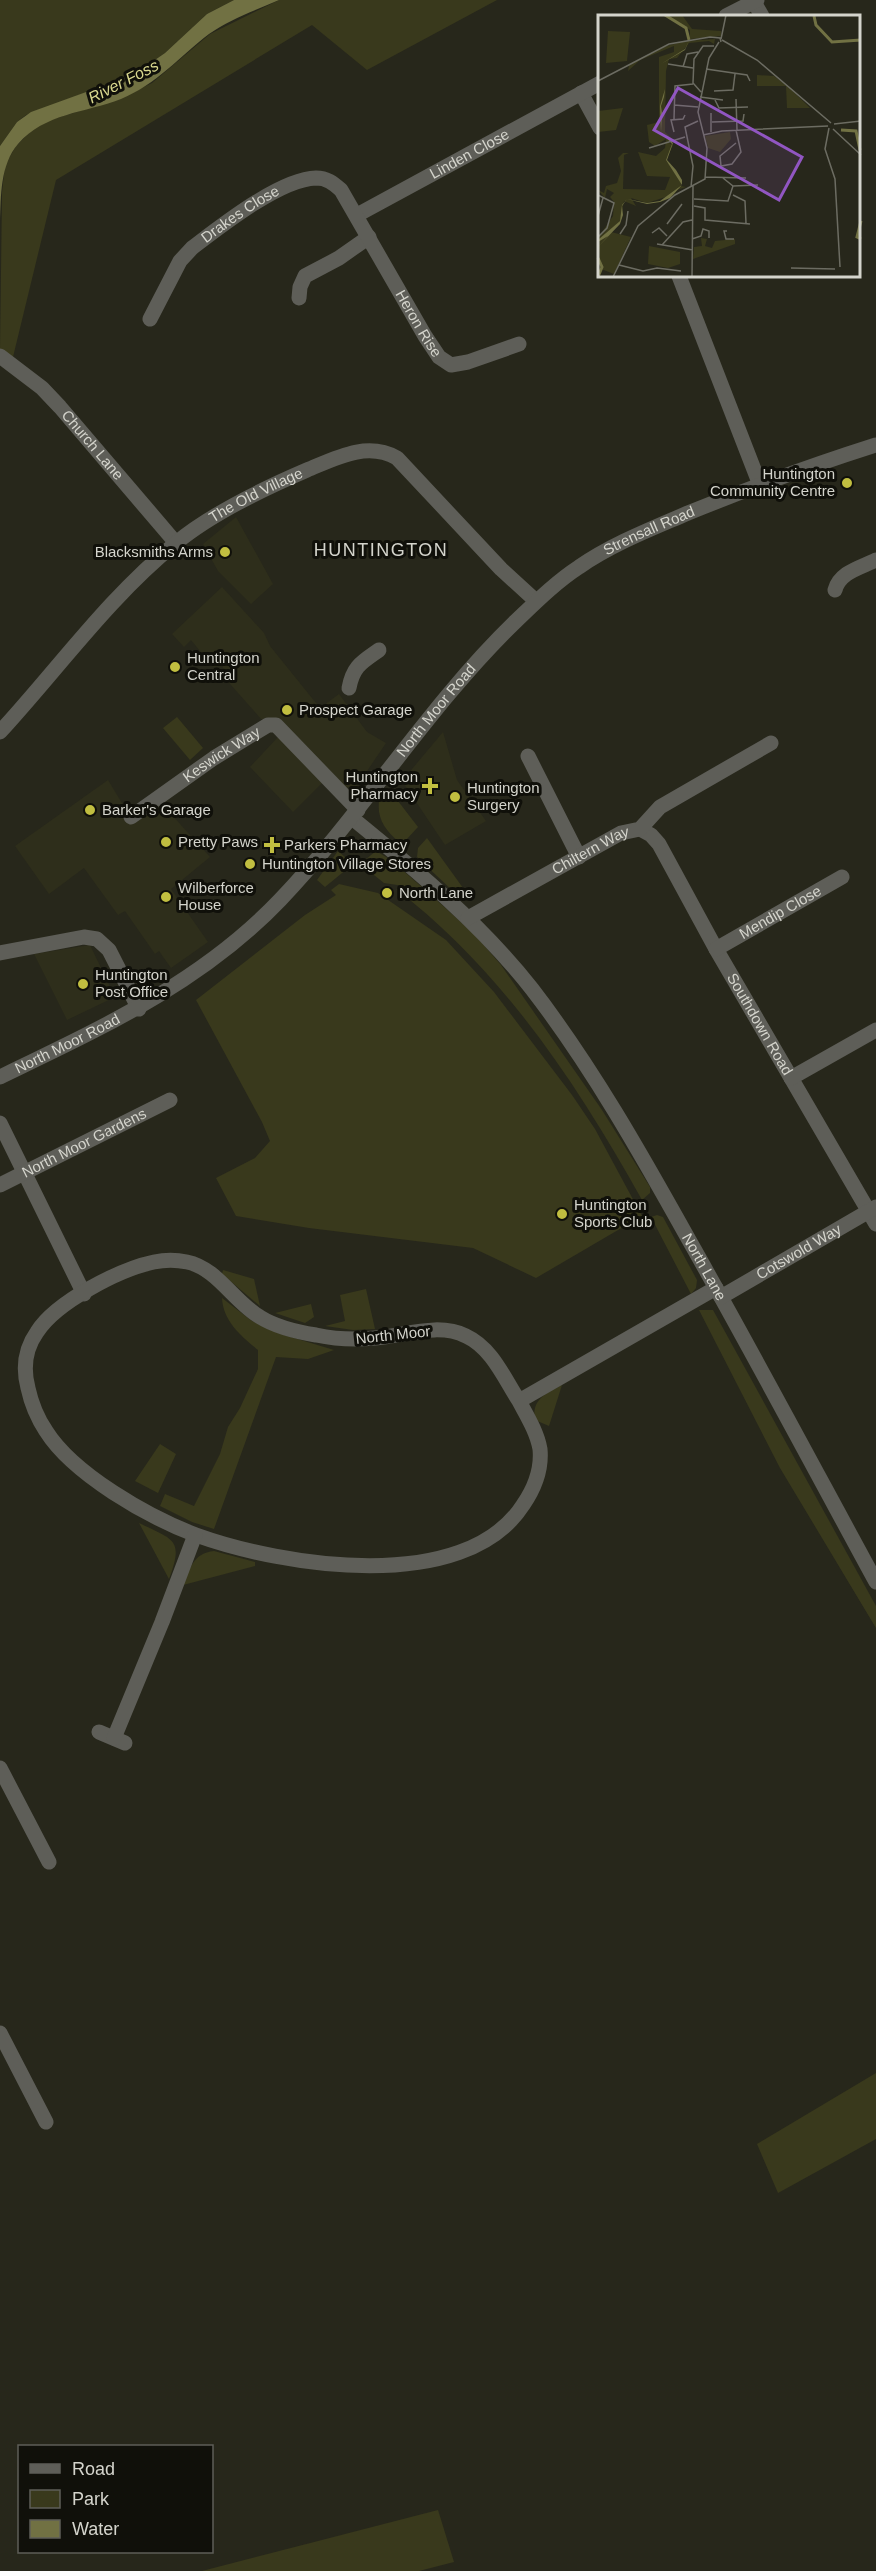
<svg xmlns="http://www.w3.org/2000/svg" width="876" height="2571" font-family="Helvetica,sans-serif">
	<rect width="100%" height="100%" fill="#27271b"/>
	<path fill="#2e2e1b" d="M 236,517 L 273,584 L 251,604 L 218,571 L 203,544 Z
		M 222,587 L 264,633 L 270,646 L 320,708 L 339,694 L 367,732 L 386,743 L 357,786 L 343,788 L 279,720 L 261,719 L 223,676 L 223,666 L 213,667 L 191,640 L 184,647 L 172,634 Z
		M 443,732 L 457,780 L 486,821 L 445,845 L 402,781 Z
		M 278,737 L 323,782 L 293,812 L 250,767 Z
		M 108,780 L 134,823 L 161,803 L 210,857 L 171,889 L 208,942 L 171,968 L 159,951 L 155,954 L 125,911 L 118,915 L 84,868 L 49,894 L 15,846 Z
		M 90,945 L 115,997 L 67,1020 L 34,954 Z"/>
	<path fill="#39391c" d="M 0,0 L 234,0 L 207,14 L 165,53 L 133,75 L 26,115 L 17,122 L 0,146 Z
		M 279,0 L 497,0 L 367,70 L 312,25 L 56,180 L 13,357 L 0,350 L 2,192 L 5,165 L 16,146 L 32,130 L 50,120 L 119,99 L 152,83 L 210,34 Z
		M 177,717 L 203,748 L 190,760 L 163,728 Z
		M 388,788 L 418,827 L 406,840 L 399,842 C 385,830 377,819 379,801 Z
		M 427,838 L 471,899 L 457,895 L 417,857 L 418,848 Z
		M 338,851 L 353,864 L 325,887 L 317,880 Z
		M 376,851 L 391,860 L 424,889 L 384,883 L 360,864 Z
		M 339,884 L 378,893 L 446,940 L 494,992 L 572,1095 L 595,1129 L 642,1216 L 536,1278 L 473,1248 L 309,1228 L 236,1216 L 216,1178 L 255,1158 L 270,1141 L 262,1122 L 196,1000 L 305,915 L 336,895 L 331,890 Z
		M 396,889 L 418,892 L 425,899 L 430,894 L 475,935 L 501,965 L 602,1110 L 650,1187 L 650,1193 L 642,1200 C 578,1085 502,970 396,889 Z
		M 657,1215 L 663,1217 L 697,1280 L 696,1288 L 691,1294 L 651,1217 Z
		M 223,1270 L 254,1279 L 260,1306 L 222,1274 Z
		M 366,1289 L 375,1329 L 353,1330 L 325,1326 L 345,1321 L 340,1295 Z
		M 222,1298 L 252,1321 L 281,1334 L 334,1350 L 308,1359 L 276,1357 L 214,1529 L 192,1522 L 160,1506 L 165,1494 L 194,1506 L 220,1454 L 228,1427 L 240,1408 L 258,1369 L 258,1350 C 241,1336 223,1321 222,1298 Z
		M 311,1304 L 314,1317 L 305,1323 L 275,1313 Z
		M 699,1310 L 713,1310 L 876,1606 L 876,1628 L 780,1468 Z
		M 562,1385 L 549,1426 L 535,1420 C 531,1400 546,1393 562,1385 Z
		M 160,1444 L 176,1454 L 158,1493 L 135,1481 Z
		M 139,1523 C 174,1540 184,1539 169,1579 Z
		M 214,1551 L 255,1562 L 255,1566 L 183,1585 C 190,1569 193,1553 214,1551 Z
		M 876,2073 L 876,2139 L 778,2193 L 757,2144 Z
		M 438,2510 L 454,2562 L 419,2571 L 202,2571 Z"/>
	<path fill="#717143" d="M 234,0 L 279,0 C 256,10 230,19 209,34 C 179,57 157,84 121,99 C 85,113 45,113 18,144 C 0,165 1,196 0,222 L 0,146 L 17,122 L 31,112 L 133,75 L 165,53 L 207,14 Z"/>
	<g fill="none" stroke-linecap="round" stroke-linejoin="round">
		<g stroke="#5e5e58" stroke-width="15">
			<path d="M 754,2 L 762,16"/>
			<path d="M 726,16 L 757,0"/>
			<path d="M 581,93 L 600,128"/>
			<path id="s1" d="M 357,215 L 600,83"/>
			<path d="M 679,276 L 760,485"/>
			<path d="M 299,298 L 300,287 L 305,276 L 339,258 L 369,237"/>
			<path id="s2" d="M 150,319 L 180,261 L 192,248 C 221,226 280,179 316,178 C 327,178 333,183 341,190 L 425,336 L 439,357 L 451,365 L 468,362 L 519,344"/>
			<path id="s3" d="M 0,356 L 42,388 L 60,407 L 176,543"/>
			<path d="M 835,590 C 840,572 860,568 876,560"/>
			<path d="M 349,688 C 353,666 362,662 379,650"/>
			<path id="s4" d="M 0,732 C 58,669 109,597 176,543 C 211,514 265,488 307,470 C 336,458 367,441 397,458 L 501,569 L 536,601"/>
			<path d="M 528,756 L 579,857"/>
			<path id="s5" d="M 131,817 L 214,758 L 268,725 L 276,725 L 358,810"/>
			<path id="s6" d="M 352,818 C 416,870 481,924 532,989 C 592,1067 641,1154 689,1240 C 753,1353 814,1468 876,1582"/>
			<path id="s7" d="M 640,829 L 651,835 L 659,844 L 716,949 L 876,1224"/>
			<path id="s8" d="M 468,918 L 621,833 L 640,829 L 660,807 L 771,743"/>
			<path id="s9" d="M 716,949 L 842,877"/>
			<path d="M 0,953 L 84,937 L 97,939 L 109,950 L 139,1009"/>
			<path d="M 791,1078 L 876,1030"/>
			<path d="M 0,1123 L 84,1294"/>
			<path id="s10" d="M 0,1185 L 170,1100"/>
			<path id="s11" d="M 721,1297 L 876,1207"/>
			<path d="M 519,1401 C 504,1378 492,1348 466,1336 C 438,1322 404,1336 375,1338 C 355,1340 335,1339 316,1335 C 297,1332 276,1327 260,1317 C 234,1302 217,1268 187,1262 C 177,1260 164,1260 154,1262 C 120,1269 56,1302 37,1332 C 25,1349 23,1369 28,1388 C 31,1402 38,1419 46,1431 C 73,1474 148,1517 196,1535 C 282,1566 464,1596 523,1505 C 534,1489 542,1470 540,1449 C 537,1432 527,1416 519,1401 L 716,1288"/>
			<path d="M 99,1732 L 125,1743"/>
			<path d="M 114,1738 L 162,1622 L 195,1535"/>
			<path d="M 0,1768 L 49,1862"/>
			<path d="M 0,2033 L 46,2122"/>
		</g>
		<path stroke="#5e5e58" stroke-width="15" id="s12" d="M 0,1077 C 101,1028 201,983 280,900 C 364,812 428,706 516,621 C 536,602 556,582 579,567 C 612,544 651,529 688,513 C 750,488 813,465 876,445"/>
	</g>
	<g fill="#c1be40" stroke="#10100a" stroke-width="2">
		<circle cx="847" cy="483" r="6"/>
		<circle cx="225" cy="552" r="6"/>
		<circle cx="175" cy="667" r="6"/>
		<circle cx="287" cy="710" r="6"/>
		<path d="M427 777h6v6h6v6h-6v6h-6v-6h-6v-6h6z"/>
		<circle cx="455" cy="797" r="6"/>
		<circle cx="90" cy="810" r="6"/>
		<circle cx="166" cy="842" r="6"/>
		<path d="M269 836h6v6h6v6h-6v6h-6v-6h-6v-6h6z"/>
		<circle cx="250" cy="864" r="6"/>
		<circle cx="387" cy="893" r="6"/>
		<circle cx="166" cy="897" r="6"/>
		<circle cx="83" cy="984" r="6"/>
		<circle cx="562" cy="1214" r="6"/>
	</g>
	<g text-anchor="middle" stroke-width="6" stroke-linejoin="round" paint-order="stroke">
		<g font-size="15" fill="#d4d4cc" stroke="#10100a">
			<text dy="5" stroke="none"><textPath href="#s1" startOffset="128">Linden Close</textPath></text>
			<text dy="5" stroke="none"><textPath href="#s2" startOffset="142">Drakes Close</textPath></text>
			<text dy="5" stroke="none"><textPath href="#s2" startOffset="410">Heron Rise</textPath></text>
			<text dy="5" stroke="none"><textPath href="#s3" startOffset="129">Church Lane</textPath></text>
			<text dy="5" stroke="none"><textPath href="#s4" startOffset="352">The Old Village</textPath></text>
			<text dy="5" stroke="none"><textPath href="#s12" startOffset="861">Strensall Road</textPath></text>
			<text dy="5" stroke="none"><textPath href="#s12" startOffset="579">North Moor Road</textPath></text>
			<text dy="5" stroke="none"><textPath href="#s5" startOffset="110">Keswick Way</textPath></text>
			<text dy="5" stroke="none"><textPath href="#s8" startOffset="140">Chiltern Way</textPath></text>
			<text dy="5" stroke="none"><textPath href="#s9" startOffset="74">Mendip Close</textPath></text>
			<text dy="5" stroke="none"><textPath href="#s7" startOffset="231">Southdown Road</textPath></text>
			<text dy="5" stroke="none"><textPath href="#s12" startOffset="75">North Moor Road</textPath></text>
			<text dy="5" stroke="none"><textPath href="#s10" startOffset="94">North Moor Gardens</textPath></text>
			<text dy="5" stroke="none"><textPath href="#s11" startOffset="90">Cotswold Way</textPath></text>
			<text dy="5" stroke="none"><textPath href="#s6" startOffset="576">North Lane</textPath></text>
			<text transform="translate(393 1335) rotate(-6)" y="5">North Moor</text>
		</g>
		<g font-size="15" fill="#d4d4cc" stroke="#10100a" text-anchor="start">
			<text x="835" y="479" text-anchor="end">Huntington<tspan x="835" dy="17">Community Centre</tspan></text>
			<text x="213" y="557" text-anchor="end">Blacksmiths Arms</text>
			<text x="187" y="663">Huntington<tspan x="187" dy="17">Central</tspan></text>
			<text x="299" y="715">Prospect Garage</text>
			<text x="418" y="782" text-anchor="end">Huntington<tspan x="418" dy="17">Pharmacy</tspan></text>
			<text x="467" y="793">Huntington<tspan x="467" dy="17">Surgery</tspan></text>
			<text x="102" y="815">Barker's Garage</text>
			<text x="178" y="847">Pretty Paws</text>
			<text x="284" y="850">Parkers Pharmacy</text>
			<text x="262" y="869">Huntington Village Stores</text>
			<text x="178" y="893">Wilberforce<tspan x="178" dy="17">House</tspan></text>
			<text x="399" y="898">North Lane</text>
			<text x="95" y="980">Huntington<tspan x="95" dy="17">Post Office</tspan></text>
			<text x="574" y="1210">Huntington<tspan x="574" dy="17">Sports Club</tspan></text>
		</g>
		<g font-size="16" font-style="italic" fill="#d9d88e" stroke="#10100a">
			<text transform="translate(123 81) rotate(-27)" y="6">River Foss</text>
		</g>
		<g font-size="18" letter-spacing="1.5" fill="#d4d4cc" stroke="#10100a">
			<text x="381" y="556">HUNTINGTON</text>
		</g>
	</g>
	<g transform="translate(598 15)">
		<rect width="262" height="262" fill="#27271b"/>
		<path d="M 69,0 L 84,0 L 94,14 L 123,16 L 123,21 L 92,24 L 92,15 ZM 10,16 L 32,17 L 29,46 L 8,48 ZM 117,24 L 116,29 L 111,26 L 91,28 L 79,43 L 71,44 L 68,56 L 67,117 L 74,124 L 69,127 L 75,130 L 68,145 L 83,165 L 83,171 L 88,172 L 79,175 L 71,186 L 74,180 L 49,188 L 33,183 L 38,191 L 26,186 L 22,206 L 9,220 L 13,217 L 33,222 L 16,259 L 3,254 L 0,223 L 15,201 L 16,187 L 12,182 L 16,178 L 9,174 L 7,183 L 0,175 L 6,178 L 8,171 L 19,168 L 23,156 L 20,143 L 25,138 L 31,138 L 26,140 L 25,174 L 67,175 L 72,162 L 49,161 L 40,137 L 58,141 L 67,133 L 68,124 L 57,131 L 51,127 L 49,110 L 61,107 L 61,42 L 76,37 L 76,31 L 42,45 L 30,56 L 31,50 L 68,31 L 87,26 ZM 159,60 L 176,61 L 189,71 L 203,84 L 212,93 L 189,93 L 188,71 L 159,71 ZM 25,93 L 18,115 L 0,117 L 0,96 ZM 132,117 L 133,124 L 122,137 L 110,133 L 107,121 ZM 103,223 L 109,224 L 107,231 L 114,233 L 117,226 L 137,224 L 137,229 L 95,244 L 96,232 L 104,231 ZM 51,231 L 82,237 L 82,249 L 70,253 L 50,249 Z" fill="#39391c"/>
		<path d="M 91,26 L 87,35 L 63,49 L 67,74 L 66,82 L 63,91 L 64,98 L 63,117 L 75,128 L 69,145 L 78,155 L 84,165 L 84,170 L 72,183 L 62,187 L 49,189 L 29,184 L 24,191 L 25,200 L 22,209 L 0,232 L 10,221 L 0,227 L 1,224 L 22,206 L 24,190 L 29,184 L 49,188 L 62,186 L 84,170 L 68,145 L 74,129 L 63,117 L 62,91 L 67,74 L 63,49 L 87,34 Z" fill="#717143"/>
		<path fill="none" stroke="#717143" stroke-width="3" d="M 67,0 L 88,13 L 91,25M 216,1 L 218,10 L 234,27 L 263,25M 243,115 L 258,116 L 262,135M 263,206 L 259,222 L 263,224M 0,243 L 4,252 L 0,262"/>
		<path fill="none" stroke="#6c6c62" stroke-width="1.5" d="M 123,24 L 128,0M 124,25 L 159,45 L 233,108M 70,49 L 95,53M 85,52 L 89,39 L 100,37M 108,54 L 149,60 L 152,66M 0,66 L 71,29 L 112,22 L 122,23 L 123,27M 116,76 L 135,75 L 137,59M 103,77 L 95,68 L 96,44 L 105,31 L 116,31M 102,82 L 125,85M 138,84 L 139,115M 117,85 L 121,93 L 150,92M 76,90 L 100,92M 113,98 L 113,117M 76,104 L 77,71 L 95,69M 114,107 L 145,106 L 146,99M 236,109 L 263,106M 231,113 L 227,134 L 237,164 L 242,252M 235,114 L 263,140M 138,115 L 143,137 L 134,149 L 123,151 L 122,141 L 138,128M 76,117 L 73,105 L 85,104 L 87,100M 105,120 L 124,116 L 230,111M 51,133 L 87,122M 107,162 L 148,163M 125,163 L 135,171 L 160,170M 93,172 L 95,151 L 87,112 L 100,106M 0,180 L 16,188 L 9,213 L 0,222M 135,180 L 147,186 L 148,208M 96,184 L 130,186 L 135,171M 96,191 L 107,193 L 107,205 L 152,209M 0,201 L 5,183M 69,209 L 84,189M 129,216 L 126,216 L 128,224 L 136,224M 54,218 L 61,213 L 69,221M 22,219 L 28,210 L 30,196M 94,224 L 103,221 L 105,214 L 111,216 L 111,223M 59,229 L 95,235M 64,230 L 85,207 L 94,205M 21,250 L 45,256 L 59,253 L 83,256M 193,253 L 237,254M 15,262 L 40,211 L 77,180 L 107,164 L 109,133 L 100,97 L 111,43 L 121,27M 94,262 L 95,171"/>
		<path fill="#9156c2" fill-opacity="0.15" stroke="#9156c2" stroke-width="3" d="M 80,73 L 204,142 L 181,185 L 56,115 Z"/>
		<rect width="262" height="262" fill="none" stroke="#d4d4cc" stroke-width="3"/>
	</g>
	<rect x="18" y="2445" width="195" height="108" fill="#10100a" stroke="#5e5e58" stroke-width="1.5"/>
	<rect x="30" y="2464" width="30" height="9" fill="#5e5e58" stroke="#5e5e58" stroke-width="1.5"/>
	<text x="72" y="2475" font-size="18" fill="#d4d4cc">Road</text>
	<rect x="30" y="2490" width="30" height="18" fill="#39391c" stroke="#5e5e58" stroke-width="1.5"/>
	<text x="72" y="2505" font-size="18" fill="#d4d4cc">Park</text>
	<rect x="30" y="2520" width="30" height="18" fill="#717143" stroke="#5e5e58" stroke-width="1.5"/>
	<text x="72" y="2535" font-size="18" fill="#d4d4cc">Water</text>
</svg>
